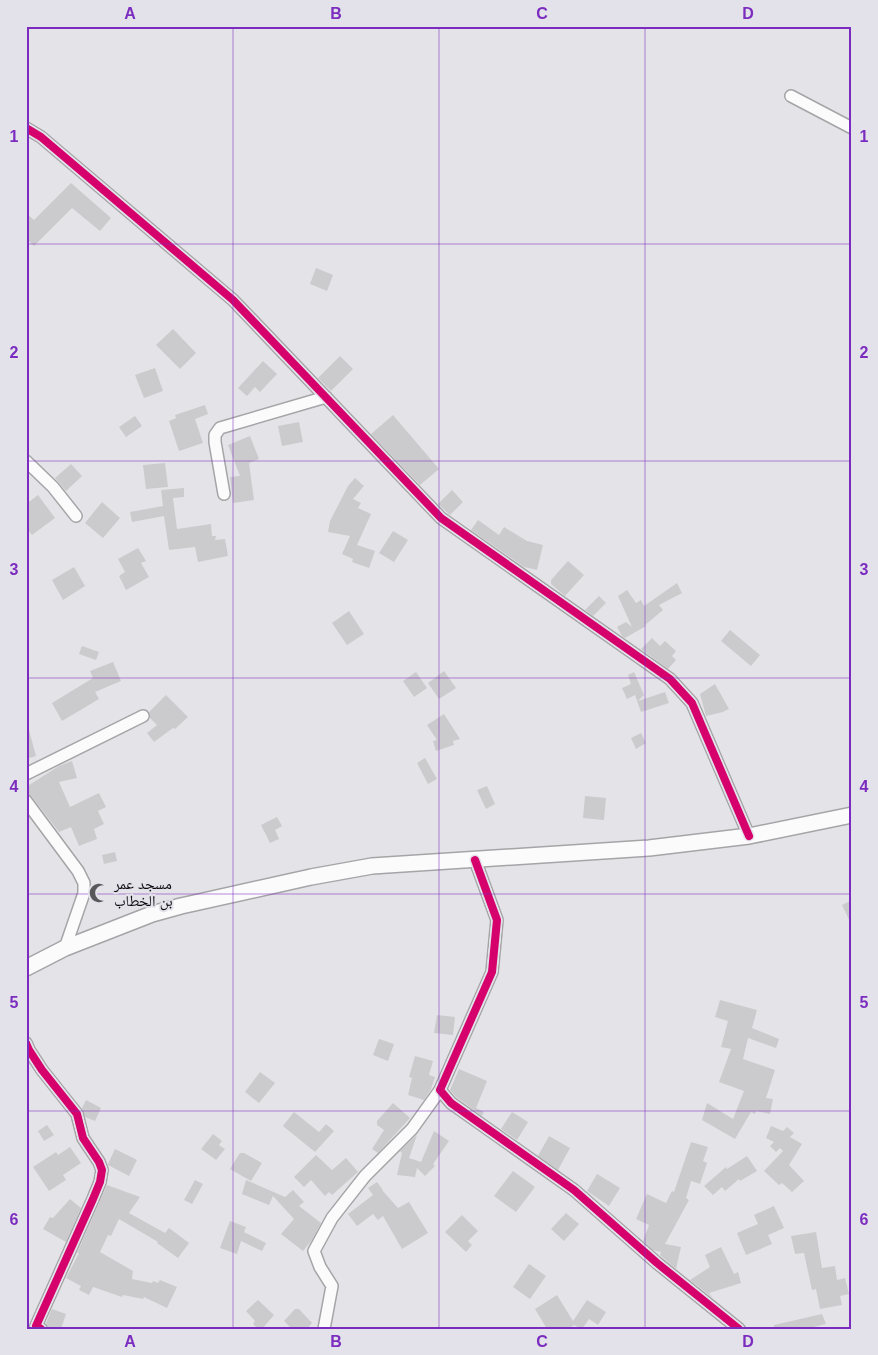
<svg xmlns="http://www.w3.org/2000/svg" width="878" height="1355" font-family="Helvetica,'Noto Naskh Arabic',sans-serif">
	<rect width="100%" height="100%" fill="#e4e4e8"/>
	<path fill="#cbcbce" d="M 71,183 L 111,218 L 100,231 L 72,208 L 34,246 L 26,238 L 26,213 L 34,220 Z
		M 316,268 L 333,275 L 327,291 L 310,284 Z
		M 173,329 L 196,353 L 180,369 L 156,345 Z
		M 340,356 L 353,369 L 331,391 L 318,378 Z
		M 263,361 L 277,374 L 260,392 L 255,387 L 247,396 L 238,388 Z
		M 155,368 L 163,391 L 144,398 L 135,375 Z
		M 205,405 L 208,414 L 195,419 L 203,443 L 179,451 L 169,421 L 176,418 L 175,415 Z
		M 393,415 L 439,469 L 420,485 L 371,434 Z
		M 135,416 L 142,426 L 126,437 L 119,427 Z
		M 299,422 L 303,442 L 282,446 L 278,426 Z
		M 250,436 L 259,459 L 249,463 L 254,500 L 233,503 L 230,477 L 240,476 L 228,445 Z
		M 165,463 L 168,487 L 146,489 L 143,465 Z
		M 71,464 L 82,476 L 66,491 L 55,478 Z
		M 355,478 L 364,486 L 353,499 L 361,503 L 358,508 L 371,514 L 357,545 L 375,551 L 369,568 L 352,562 L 353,559 L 342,554 L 350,536 L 328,532 L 330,521 L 348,486 Z
		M 184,488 L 184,497 L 173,498 L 177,529 L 211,524 L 212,536 L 216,536 L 215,540 L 225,539 L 228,556 L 198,562 L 195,547 L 169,550 L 164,516 L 132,522 L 130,512 L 163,506 L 161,490 Z
		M 452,490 L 463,502 L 450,515 L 438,504 Z
		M 38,495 L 55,518 L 32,535 L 26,528 L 26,504 Z
		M 102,502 L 120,518 L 103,538 L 85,523 Z
		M 478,520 L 499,535 L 504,527 L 527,541 L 543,545 L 537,570 L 524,567 L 471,530 Z
		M 393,531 L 408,540 L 394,562 L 379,553 Z
		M 138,548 L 146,561 L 141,563 L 149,577 L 126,590 L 119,576 L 125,572 L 118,559 Z
		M 568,561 L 584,575 L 565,596 L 551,584 L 551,580 Z
		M 74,567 L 85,586 L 63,600 L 52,580 Z
		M 677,583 L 682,593 L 659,605 L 663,610 L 645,625 L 646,626 L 625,638 L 622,636 L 617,627 L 626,622 L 632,627 L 618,596 L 627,590 L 636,603 L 641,600 L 644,606 Z
		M 599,596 L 606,603 L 593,616 L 585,610 Z
		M 349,611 L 364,634 L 347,645 L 332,623 Z
		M 730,630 L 760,655 L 751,666 L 721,641 Z
		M 652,638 L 660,646 L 665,641 L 676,651 L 672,656 L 676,660 L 668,669 L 641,649 Z
		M 82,646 L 99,652 L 96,660 L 79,654 Z
		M 113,662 L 121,681 L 95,692 L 99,699 L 62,721 L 52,703 L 93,678 L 90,671 Z
		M 444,671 L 456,688 L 439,699 L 428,683 Z
		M 416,672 L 427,688 L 414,697 L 403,681 Z
		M 634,672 L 644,695 L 638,701 L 665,692 L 669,703 L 641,712 L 635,695 L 627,699 L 622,688 L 631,684 L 628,675 Z
		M 715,684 L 729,709 L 723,712 L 706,716 L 700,694 Z
		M 166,695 L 188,717 L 175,729 L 173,728 L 154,742 L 147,733 L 157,725 L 150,718 L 149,712 Z
		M 444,714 L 460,739 L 453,741 L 454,745 L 436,751 L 433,741 L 437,740 L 427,725 Z
		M 26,730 L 29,730 L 36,756 L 26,759 Z
		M 641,733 L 646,743 L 636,749 L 631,738 Z
		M 425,758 L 437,779 L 428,784 L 417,763 Z
		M 72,761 L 77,778 L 59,782 L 70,807 L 99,793 L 106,807 L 98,811 L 104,824 L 94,829 L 97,839 L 79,846 L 71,827 L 59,832 L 32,797 L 26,794 L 26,787 L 59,766 Z
		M 487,786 L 495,804 L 486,809 L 477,790 Z
		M 585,796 L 606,798 L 604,820 L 583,818 Z
		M 277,817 L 282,826 L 275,830 L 279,839 L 270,843 L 261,825 Z
		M 115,852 L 117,861 L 104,864 L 102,855 Z
		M 852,900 L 852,926 L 842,905 Z
		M 720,1000 L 757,1010 L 752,1028 L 779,1039 L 776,1048 L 748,1038 L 743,1059 L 775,1070 L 766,1098 L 773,1099 L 770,1114 L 756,1111 L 755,1114 L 751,1112 L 735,1139 L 702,1120 L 707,1103 L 733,1119 L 744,1091 L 719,1082 L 731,1049 L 721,1047 L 728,1021 L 715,1017 Z
		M 437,1015 L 455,1017 L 453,1035 L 434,1033 Z
		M 379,1039 L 394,1044 L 388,1061 L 373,1055 Z
		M 415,1056 L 433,1061 L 429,1075 L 435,1077 L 431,1089 L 424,1100 L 408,1095 L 412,1078 L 409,1077 Z
		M 459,1069 L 487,1081 L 476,1108 L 484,1112 L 482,1116 L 456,1097 L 450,1090 Z
		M 260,1072 L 275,1083 L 259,1103 L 245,1092 Z
		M 86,1100 L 101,1108 L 95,1121 L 85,1117 L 82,1108 Z
		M 393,1103 L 410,1118 L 378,1153 L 372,1149 L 384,1130 L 377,1125 L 377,1121 Z
		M 294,1112 L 319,1132 L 326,1124 L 334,1131 L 315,1152 L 283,1126 Z
		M 512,1112 L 528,1122 L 517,1140 L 501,1129 Z
		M 47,1125 L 54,1135 L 44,1141 L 38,1131 Z
		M 771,1126 L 783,1131 L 787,1127 L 794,1133 L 790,1137 L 802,1144 L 789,1165 L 804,1181 L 792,1192 L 782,1183 L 779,1185 L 764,1171 L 783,1151 L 780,1148 L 776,1152 L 770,1146 L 774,1142 L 766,1138 Z
		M 434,1131 L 449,1141 L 433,1164 L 435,1166 L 425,1176 L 417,1168 L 415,1177 L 397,1175 L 402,1153 L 400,1151 L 417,1135 L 409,1158 L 421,1162 Z
		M 213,1134 L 222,1141 L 219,1145 L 225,1149 L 216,1160 L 201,1149 Z
		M 549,1136 L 570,1148 L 558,1170 L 538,1156 Z
		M 691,1142 L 708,1147 L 703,1161 L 707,1163 L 700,1184 L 691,1181 L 686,1198 L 689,1200 L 665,1244 L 681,1247 L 676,1269 L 660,1255 L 661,1252 L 653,1250 L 643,1241 L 649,1225 L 636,1219 L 647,1194 L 666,1203 L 672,1191 L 674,1192 Z
		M 70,1147 L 81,1163 L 63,1175 L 66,1180 L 49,1191 L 33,1167 L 56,1152 L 58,1155 Z
		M 115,1149 L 137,1160 L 129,1176 L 108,1165 L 108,1164 Z
		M 240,1153 L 244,1153 L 262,1163 L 251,1181 L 230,1169 Z
		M 316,1155 L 332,1170 L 346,1158 L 358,1172 L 332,1195 L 329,1192 L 325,1196 L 311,1180 L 304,1187 L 294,1177 Z
		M 747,1156 L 757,1171 L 740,1181 L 739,1179 L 725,1191 L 722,1187 L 713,1195 L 704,1186 L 726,1167 L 727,1169 Z
		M 513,1171 L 535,1187 L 516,1212 L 494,1196 Z
		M 597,1174 L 620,1188 L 609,1206 L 587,1191 Z
		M 195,1180 L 203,1184 L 192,1204 L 184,1200 Z
		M 246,1180 L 285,1197 L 293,1190 L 304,1202 L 299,1206 L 321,1223 L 312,1240 L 303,1251 L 281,1234 L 294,1219 L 273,1196 L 269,1205 L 242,1194 Z
		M 377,1182 L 383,1190 L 382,1190 L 398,1208 L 409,1202 L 428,1233 L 402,1249 L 383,1216 L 378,1220 L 373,1214 L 357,1226 L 348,1214 L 373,1195 L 368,1188 Z
		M 107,1185 L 140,1197 L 129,1213 L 165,1233 L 169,1228 L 189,1243 L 178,1258 L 157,1243 L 158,1242 L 119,1219 L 111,1236 L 108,1235 L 100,1252 L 133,1271 L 132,1279 L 152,1283 L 153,1281 L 158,1283 L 160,1280 L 177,1287 L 167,1308 L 144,1297 L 143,1299 L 123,1295 L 122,1297 L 93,1287 L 89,1295 L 79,1290 L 81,1286 L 66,1278 L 79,1253 L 77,1253 Z
		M 70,1199 L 81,1208 L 66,1242 L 43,1229 L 50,1217 L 53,1218 Z
		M 774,1206 L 784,1228 L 768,1235 L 772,1244 L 746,1255 L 737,1233 L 758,1224 L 754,1215 Z
		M 566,1213 L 579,1224 L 564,1241 L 551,1229 Z
		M 462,1215 L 478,1231 L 468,1241 L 472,1245 L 466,1252 L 445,1232 Z
		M 230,1221 L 246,1227 L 244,1232 L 266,1243 L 262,1251 L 241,1241 L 237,1254 L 220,1248 Z
		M 816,1232 L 822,1268 L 835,1266 L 837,1280 L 845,1278 L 849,1294 L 840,1296 L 842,1305 L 820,1309 L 816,1289 L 812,1290 L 804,1253 L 795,1254 L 791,1236 Z
		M 721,1247 L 734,1274 L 738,1272 L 741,1283 L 709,1293 L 713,1298 L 690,1280 L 710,1267 L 705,1255 Z
		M 529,1264 L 546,1276 L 530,1299 L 513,1287 Z
		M 557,1295 L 573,1321 L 587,1300 L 606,1312 L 598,1325 L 589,1319 L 582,1329 L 574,1325 L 569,1329 L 547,1329 L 535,1309 Z
		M 258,1300 L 274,1315 L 262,1329 L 258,1329 L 253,1324 L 255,1321 L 246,1311 Z
		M 52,1309 L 66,1314 L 61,1329 L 48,1329 L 46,1323 Z
		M 295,1309 L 299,1309 L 312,1323 L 307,1329 L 292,1329 L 284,1321 Z
		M 822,1314 L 826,1324 L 814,1327 L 815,1329 L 774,1329 L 774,1325 Z"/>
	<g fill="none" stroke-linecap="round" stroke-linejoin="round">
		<defs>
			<path id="minor" d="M 791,96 L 852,128
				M 26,128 L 41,137 L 233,300 L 441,518 L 670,679 L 692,703 L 749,836
				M 26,461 L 53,487 L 76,516
				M 224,494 L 215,442 L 215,435 L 220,428 L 326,397
				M 26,774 L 143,716
				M 26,801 L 78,871 L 84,883 L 84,893 L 65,948
				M 475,860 L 497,920 L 492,972 L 440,1090 L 451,1103 L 574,1190 L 657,1263 L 739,1329
				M 26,1043 L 29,1050 L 42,1070 L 77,1114 L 83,1138 L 99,1162 L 102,1170 L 100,1182 L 93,1199 L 36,1326 L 41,1329
				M 324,1329 L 332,1286 L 320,1267 L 314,1251 L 332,1218 L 365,1176 L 412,1129 L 440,1090"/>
			<path id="major" d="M 26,968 L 65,948 L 152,914 L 181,906 L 311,877 L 372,866 L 649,848 L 749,836 L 852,815"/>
		</defs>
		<use href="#minor" stroke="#a5a5a8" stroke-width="14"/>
		<use href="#major" stroke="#a5a5a8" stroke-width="18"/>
		<use href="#minor" stroke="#fbfbfc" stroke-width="11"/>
		<use href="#major" stroke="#fbfbfc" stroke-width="15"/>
		<defs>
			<path id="cycleway" d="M 26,128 L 41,137 L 233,300 L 441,518 L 670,679 L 692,703 L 749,836
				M 475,860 L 497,920 L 492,972 L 440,1090 L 451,1103 L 574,1190 L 657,1263 L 739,1329
				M 26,1043 L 29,1050 L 42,1070 L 77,1114 L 83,1138 L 99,1162 L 102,1170 L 100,1182 L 93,1199 L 36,1326 L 41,1329"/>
		</defs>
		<use href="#cycleway" stroke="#e3e2ea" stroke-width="11"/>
		<use href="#cycleway" stroke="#d6006c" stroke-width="8"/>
	</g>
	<path fill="none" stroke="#7b2cbf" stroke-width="1" stroke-opacity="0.55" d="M 233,26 L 233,1329M 439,26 L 439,1329M 645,26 L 645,1329M 26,244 L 852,244M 26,461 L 852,461M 26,678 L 852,678M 26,894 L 852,894M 26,1111 L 852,1111"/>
	<defs>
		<symbol id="mosque-bare" viewBox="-9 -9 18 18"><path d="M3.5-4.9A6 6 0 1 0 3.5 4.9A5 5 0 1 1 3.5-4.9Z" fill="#58575a" stroke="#e3e2ea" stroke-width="2.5" paint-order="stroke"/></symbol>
	</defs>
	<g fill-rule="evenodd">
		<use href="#mosque-bare" x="85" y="879" width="28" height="28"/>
	</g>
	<g text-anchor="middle" stroke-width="4" stroke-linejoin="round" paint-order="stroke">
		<g font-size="15" fill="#0c0b0e" stroke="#e3e2ea" text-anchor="start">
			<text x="114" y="889">مسجد عمر<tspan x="114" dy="17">بن الخطاب</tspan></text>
		</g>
	</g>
	<rect width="878" height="1355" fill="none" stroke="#e3e2ea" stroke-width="55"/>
	<rect x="28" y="28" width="822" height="1300" fill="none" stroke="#7b2cbf" stroke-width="2"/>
	<g font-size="16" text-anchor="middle" font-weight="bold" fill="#7b2cbf">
		<text x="130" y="19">A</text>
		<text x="336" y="19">B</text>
		<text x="542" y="19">C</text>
		<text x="748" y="19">D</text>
		<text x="14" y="142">1</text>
		<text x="864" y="142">1</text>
		<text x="14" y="358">2</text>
		<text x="864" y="358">2</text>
		<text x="14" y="575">3</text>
		<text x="864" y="575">3</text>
		<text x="14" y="792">4</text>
		<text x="864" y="792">4</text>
		<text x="14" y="1008">5</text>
		<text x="864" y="1008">5</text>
		<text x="14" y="1225">6</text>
		<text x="864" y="1225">6</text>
		<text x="130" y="1347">A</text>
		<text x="336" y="1347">B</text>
		<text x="542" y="1347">C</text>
		<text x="748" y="1347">D</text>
	</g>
</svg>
